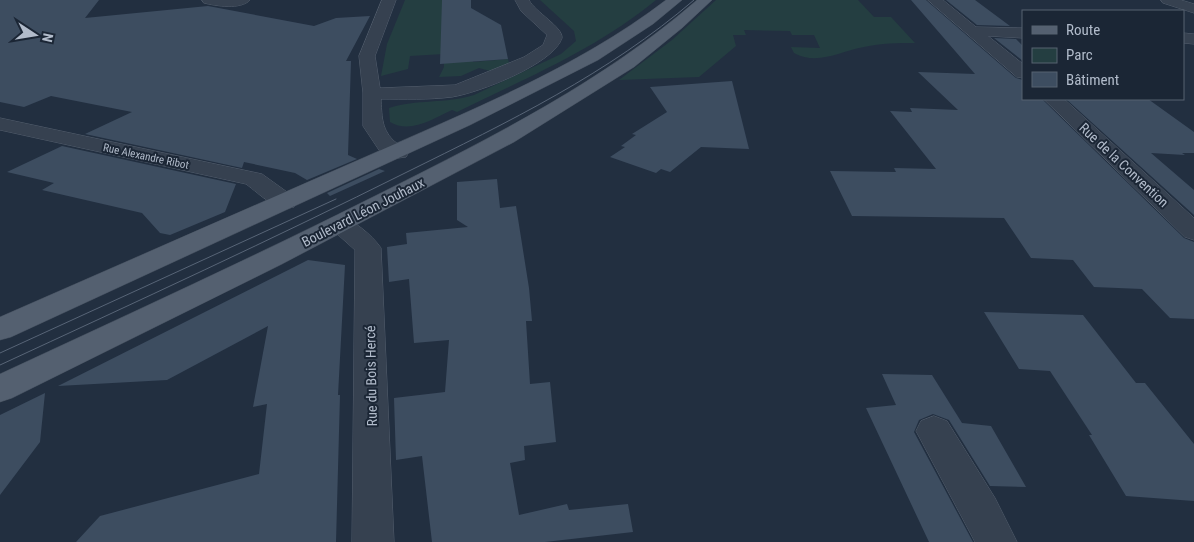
<svg xmlns="http://www.w3.org/2000/svg" width="1194" height="542" font-family="'Roboto Condensed',sans-serif">
	<rect width="100%" height="100%" fill="#222f40"/>
	<path fill="#243e41" d="M 405,0 L 442,0 L 469,29 L 473,62 L 508,59 L 509,63 L 490,71 L 479,68 L 461,76 L 439,77 L 444,67 L 444,54 L 410,56 L 408,69 L 381,76 L 387,44 Z
		M 540,0 L 656,0 C 597,49 524,79 457,112 L 452,110 C 433,119 410,134 390,122 L 389,108 C 416,99 446,104 474,95 L 561,54 L 576,41 L 574,31 Z
		M 716,0 L 858,0 L 874,17 L 891,17 L 915,43 C 898,43 881,43 864,47 C 840,51 818,66 794,53 L 791,47 L 820,48 L 814,35 L 792,35 L 790,31 L 744,30 L 746,35 L 733,35 L 736,46 L 699,77 L 619,80 L 672,40 Z"/>
	<path fill="#3d4d60" d="M 0,0 L 99,0 L 85,18 L 208,6 L 314,26 L 336,18 L 370,16 L 346,61 L 351,61 L 348,155 L 357,159 L 307,180 L 295,173 L 244,162 L 242,168 L 85,134 L 132,112 L 51,96 L 24,107 L 0,102 Z
		M 442,0 L 471,0 L 471,8 L 501,25 L 508,59 L 440,64 Z
		M 911,0 L 926,0 L 1016,78 L 1023,80 L 1023,99 L 1042,99 L 1184,238 L 1194,242 L 1194,319 L 1170,318 L 1142,289 L 1094,287 L 1073,260 L 1031,258 L 1004,218 L 852,216 L 830,171 L 896,172 L 894,168 L 936,169 L 890,111 L 912,112 L 910,108 L 958,110 L 918,72 L 975,74 Z
		M 946,0 L 975,0 L 1010,26 L 977,25 Z
		M 994,38 L 1016,39 L 1023,46 L 1023,61 Z
		M 732,81 L 749,149 L 701,147 L 670,172 L 661,169 L 656,173 L 610,157 L 625,147 L 621,146 L 636,135 L 632,134 L 667,112 L 650,87 Z
		M 1066,99 L 1148,99 L 1194,132 L 1194,153 L 1182,153 L 1185,155 L 1151,153 L 1194,190 L 1194,215 Z
		M 62,146 L 236,184 L 225,212 L 170,235 L 160,233 L 142,213 L 42,190 L 54,183 L 7,172 Z
		M 379,169 L 385,171 L 330,196 L 327,193 Z
		M 497,179 L 500,208 L 516,206 L 529,288 L 532,321 L 526,321 L 530,384 L 550,382 L 556,442 L 524,446 L 525,460 L 510,463 L 519,515 L 567,504 L 569,510 L 628,504 L 633,532 L 545,542 L 432,542 L 422,456 L 396,460 L 394,398 L 445,392 L 449,340 L 414,343 L 409,279 L 389,282 L 387,247 L 407,244 L 406,233 L 468,227 L 457,220 L 457,182 Z
		M 308,260 L 345,265 L 338,395 L 340,395 L 336,542 L 76,542 L 100,516 L 259,474 L 267,404 L 253,407 L 268,326 L 167,380 L 58,386 Z
		M 984,312 L 1083,315 L 1136,383 L 1145,383 L 1194,444 L 1194,501 L 1126,496 L 1089,435 L 1092,435 L 1050,371 L 1019,369 Z
		M 882,374 L 932,375 L 962,423 L 991,426 L 1026,487 L 990,486 L 949,420 L 933,414 L 919,420 L 914,432 L 973,542 L 929,542 L 866,408 L 896,405 Z
		M 45,393 L 40,442 L 0,495 L 0,415 Z"/>
	<g fill="none" stroke-linecap="round" stroke-linejoin="round">
		<defs>
			<path id="minor" d="M 202,0 L 250,0 C 241,10 216,6 204,3 Z
				M 382,0 L 396,0 L 375,56 L 380,88 L 455,85 L 524,57 L 543,45 L 547,35 L 521,11 L 515,0 L 529,0 C 535,12 563,27 562,38 C 554,64 478,93 452,97 C 428,100 405,99 381,99 C 382,114 381,128 393,140 C 398,145 404,146 409,152 L 406,157 L 398,158 L 379,150 L 363,126 L 363,93 L 359,56 Z
				M 928,0 L 943,0 L 976,27 L 1023,28 L 1023,38 L 988,36 L 1023,64 L 1023,78 L 1017,77 Z
				M 1161,0 L 1181,0 L 1194,4 L 1194,13 L 1163,3 Z
				M 1183,33 L 1194,34 L 1194,44 L 1183,43 Z
				M 1044,99 L 1064,99 L 1194,218 L 1194,240 L 1185,237 Z
				M 0,118 L 262,174 L 294,197 L 298,202 L 294,207 C 276,212 261,195 246,184 L 0,130 Z
				M 339,216 C 354,220 372,235 381,248 L 394,542 L 352,542 L 355,250 L 326,224 L 330,219 Z
				M 934,416 L 947,421 L 995,498 L 1017,542 L 975,542 L 916,431 L 921,421 Z"/>
			<path id="primary" d="M 666,0 L 682,0 L 653,24 L 598,60 L 470,125 L 11,337 L 0,340 L 0,317 C 121,264 242,211 363,158 C 466,112 576,69 666,0 Z
				M 697,0 L 712,0 L 682,28 L 634,67 L 514,142 L 282,264 L 12,398 L 0,402 L 0,374 C 129,314 258,255 385,191 C 494,136 604,81 697,0 Z"/>
		</defs>
		<use href="#minor" stroke="#545f6e" stroke-width="1"/>
		<use href="#primary" stroke="#3f4a59" stroke-width="1"/>
		<use href="#minor" fill="#364150" fill-rule="evenodd"/>
		<use href="#primary" fill="#546070" fill-rule="evenodd"/>
		<path stroke="#586577" stroke-width="1" d="M 0,353 L 336,199
			M 0,365 C 136,302 273,239 407,172 C 508,122 608,74 694,0"/>
	</g>
	<g text-anchor="middle" stroke-width="4" stroke-linejoin="round" paint-order="stroke">
		<g font-size="11" fill="#b2bccb" stroke="#1b2635">
			<text transform="translate(146 156) rotate(12)" y="4">Rue Alexandre Ribot</text>
		</g>
		<g font-size="14" fill="#b2bccb" stroke="#1b2635">
			<text transform="translate(1124 165) rotate(43)" y="5">Rue de la Convention</text>
			<text transform="translate(363 212) rotate(-27)" y="5">Boulevard Léon Jouhaux</text>
			<text transform="translate(371 376) rotate(-91)" y="5">Rue du Bois Hercé</text>
		</g>
	</g>
	<rect x="1022" y="10" width="162" height="90" fill="#1b2635" stroke="#576271"/>
	<rect x="1032" y="26" width="25" height="8" fill="#546070" stroke="#576271"/>
	<text x="1066" y="35" font-size="15" fill="#b2bccb">Route</text>
	<rect x="1032" y="48" width="25" height="15" fill="#243e41" stroke="#576271"/>
	<text x="1066" y="60" font-size="15" fill="#b2bccb">Parc</text>
	<rect x="1032" y="72" width="25" height="15" fill="#3d4d60" stroke="#576271"/>
	<text x="1066" y="85" font-size="15" fill="#b2bccb">Bâtiment</text>
	<g transform="translate(35 35) rotate(102)" stroke="#1b2635" stroke-width="4" paint-order="stroke">
	<path d="M0-4L9 19L0 12L-9 19Z" fill="#b2bccb"/>
	<text y="-8" font-size="14" font-weight="bold" text-anchor="middle" fill="#b2bccb">N</text>
	</g>
</svg>
